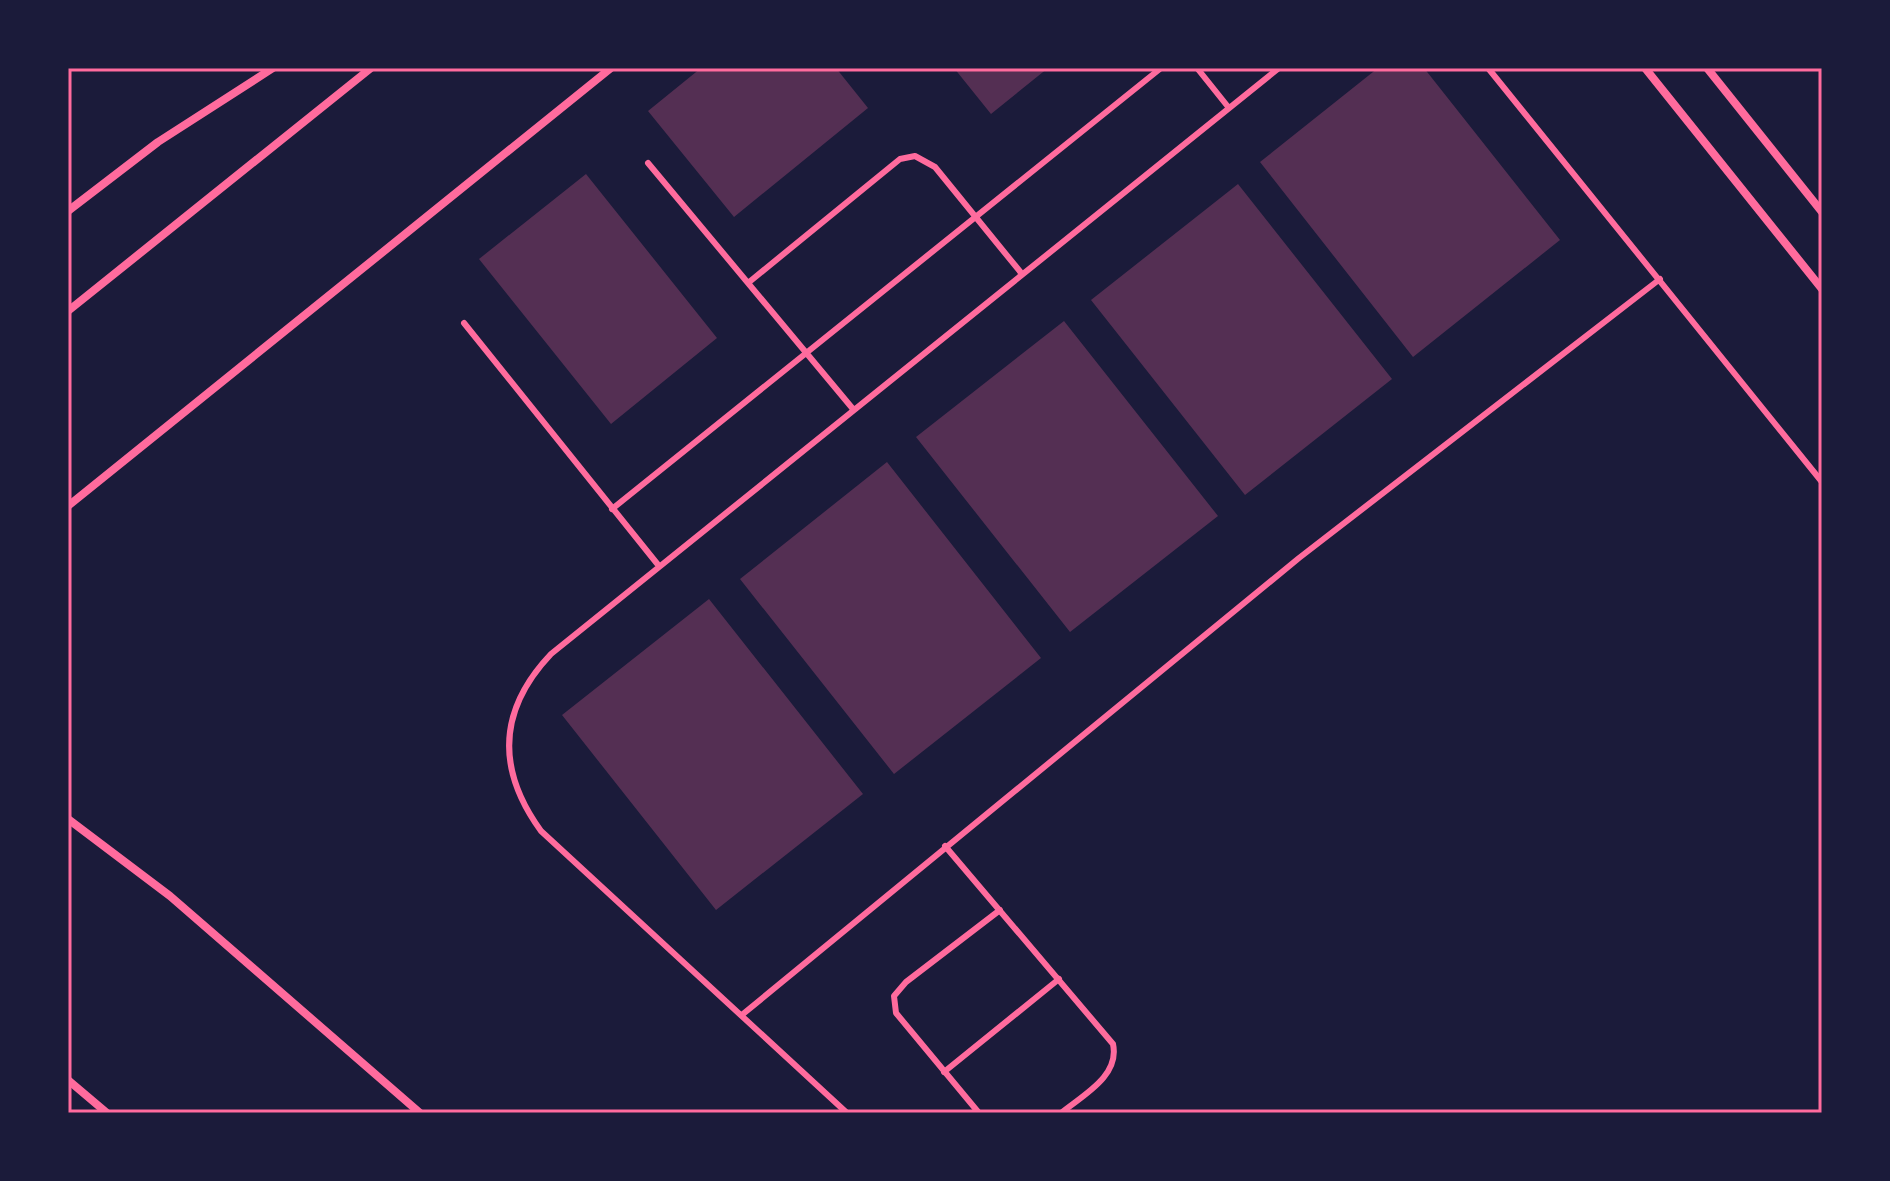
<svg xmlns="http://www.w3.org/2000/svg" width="1890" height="1181" font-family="Ubuntu,sans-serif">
	<rect width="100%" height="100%" fill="#1b1b3a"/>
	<path fill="#542f53" d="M 701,68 L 836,68 L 868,108 L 734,217 L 648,111 Z
		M 954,68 L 1048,68 L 991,114 Z
		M 1378,68 L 1424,68 L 1560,240 L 1413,357 L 1260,162 Z
		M 586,174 L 717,338 L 611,424 L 479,259 Z
		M 1238,184 L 1392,379 L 1245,495 L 1091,300 Z
		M 1064,321 L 1218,516 L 1070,632 L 916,437 Z
		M 887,462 L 1041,658 L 894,774 L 740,579 Z
		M 709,599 L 863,794 L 716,910 L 562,715 Z"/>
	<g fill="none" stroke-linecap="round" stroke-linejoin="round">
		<path stroke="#ff6b9d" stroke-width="6" d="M 1197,68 L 1229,108
			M 1488,68 L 1822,482
			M 648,163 L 853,409
			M 748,283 L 900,159 L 915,156 L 935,167 L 1022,274
			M 464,323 L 659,566
			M 612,509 L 1161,68
			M 945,846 L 1113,1044 C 1120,1076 1083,1095 1061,1113
			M 743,1014 L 1299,558 L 1660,279
			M 944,1072 L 1059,979
			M 847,1113 L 541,831 C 496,769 498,710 551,654 L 1279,68
			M 979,1113 L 896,1013 L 894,996 L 906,982 L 1000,910"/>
		<path stroke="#ff6b9d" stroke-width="8" d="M 1645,68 L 1822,289
			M 1707,68 L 1822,212
			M 68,211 L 158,142 L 273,68
			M 68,311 L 371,68
			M 68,506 L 611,68
			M 68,819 L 170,896 L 420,1113
			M 68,1080 L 107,1113"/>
	</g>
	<rect width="1890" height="1181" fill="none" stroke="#1b1b3a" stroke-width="140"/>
	<rect x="70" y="70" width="1750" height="1041" fill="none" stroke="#ff6b9d" stroke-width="3"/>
</svg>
